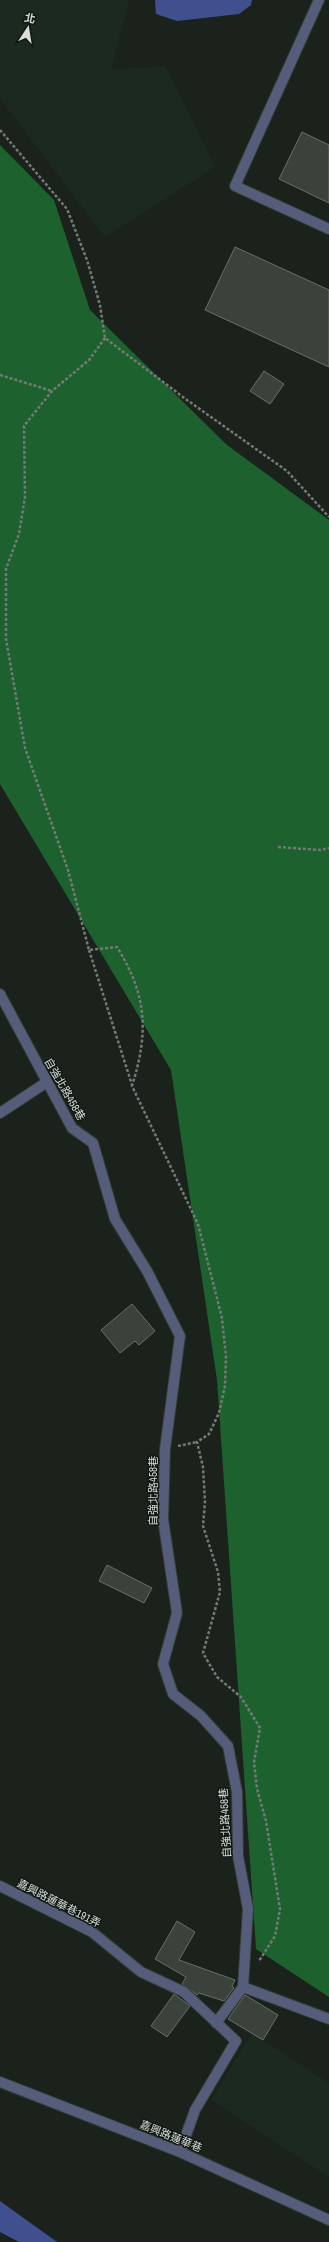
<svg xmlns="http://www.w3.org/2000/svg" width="329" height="2242" font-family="'Archivo Narrow','Noto Sans TC',sans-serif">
	<rect width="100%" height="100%" fill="#1b221c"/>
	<path fill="#1c291e" d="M 0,0 L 129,0 L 111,70 L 165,66 L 215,167 L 105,237 L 0,99 Z
		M 252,2033 L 329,2083 L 329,2177 L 211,2100 Z"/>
	<path fill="#1d612e" d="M 0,145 L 54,200 L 90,310 L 227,445 L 329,520 L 329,1997 L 256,1949 L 217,1380 L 171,1070 L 0,784 Z"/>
	<path fill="#404f8e" d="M 155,0 L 252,0 L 251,5 L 239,14 L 177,21 L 156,14 Z
		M 0,2201 L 57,2242 L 19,2242 L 0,2232 Z"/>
	<path fill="#3a423b" stroke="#676f68" d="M 302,132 L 329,145 L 329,203 L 279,179 Z
		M 235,247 L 329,290 L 329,367 L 205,310 Z
		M 264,371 L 284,384 L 270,404 L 250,391 Z
		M 132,1304 L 155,1331 L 139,1345 L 135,1341 L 120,1353 L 101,1330 Z
		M 107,1565 L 152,1588 L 144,1603 L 99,1581 Z
		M 177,1921 L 195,1932 L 179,1960 L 235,1980 L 232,1986 L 234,1988 L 224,2001 L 199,1993 L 197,1995 L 182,1984 L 186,1977 L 155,1959 Z
		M 174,1994 L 190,2006 L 167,2037 L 151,2026 Z
		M 245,1995 L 278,2015 L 263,2040 L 228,2019 Z"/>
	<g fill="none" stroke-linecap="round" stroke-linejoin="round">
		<defs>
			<path id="minor" d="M 319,0 L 235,186 L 329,229
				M 0,994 L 72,1128 L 93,1143 L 115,1219 L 147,1271 L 180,1336 L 165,1449 L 163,1519 L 177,1613 L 163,1664 L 173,1694 L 201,1716 L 228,1746 L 237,1792 L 238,1856 L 248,1909 L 243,1987 L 216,2023
				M 0,1113 L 47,1082
				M 0,1886 L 92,1932 L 141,1972 L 184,1992 L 236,2041 L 195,2110 L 180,2152
				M 243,1987 L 329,2019
				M 0,2082 L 180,2152 L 329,2220"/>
		</defs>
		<use href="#minor" stroke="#353c36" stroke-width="12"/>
		<path stroke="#747a75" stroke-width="2.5" stroke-dasharray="3 2" stroke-linecap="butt" d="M 0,130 L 67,209 L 87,260 L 100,305 L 105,338 L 187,400 L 287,471 L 329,517
			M 105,338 L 89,360 L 52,391 L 24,426 L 25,497 L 19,534 L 6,569 L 6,639 L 25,748 L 68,870 L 89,950 L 117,947 C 147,995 149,1032 132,1086 L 198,1224 L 222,1318 L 226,1357 L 225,1386 L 219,1413 L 209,1434 L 197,1442 L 203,1467 L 205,1502 L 203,1526 L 218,1572 L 220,1592 L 203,1653 L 217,1677 L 241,1697 L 260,1728 L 254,1762 L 257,1789 L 266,1821 L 280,1909 L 275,1936 L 259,1961
			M 0,375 L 52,391
			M 278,847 L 320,850 L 329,848
			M 89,950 L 132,1085
			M 178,1446 L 197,1442"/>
		<use href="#minor" stroke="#555d7a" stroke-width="10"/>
	</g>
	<g text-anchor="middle" stroke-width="3" stroke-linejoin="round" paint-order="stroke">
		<g font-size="11" fill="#d8ddd9" stroke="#121913">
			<text transform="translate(65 1089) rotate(60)" y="4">自強北路458巷</text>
			<text transform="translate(153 1491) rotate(-90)" y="4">自強北路458巷</text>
			<text transform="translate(225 1823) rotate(-93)" y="4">自強北路458巷</text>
			<text transform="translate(59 1903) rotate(27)" y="4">嘉興路蓮華巷191弄</text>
			<text transform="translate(171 2136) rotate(22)" y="4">嘉興路蓮華巷</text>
		</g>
	</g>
	<g transform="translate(28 28) rotate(12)" stroke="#121913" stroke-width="3" paint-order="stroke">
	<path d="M0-3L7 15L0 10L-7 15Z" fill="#d8ddd9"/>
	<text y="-6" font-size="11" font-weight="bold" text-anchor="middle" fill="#d8ddd9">北</text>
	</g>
</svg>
